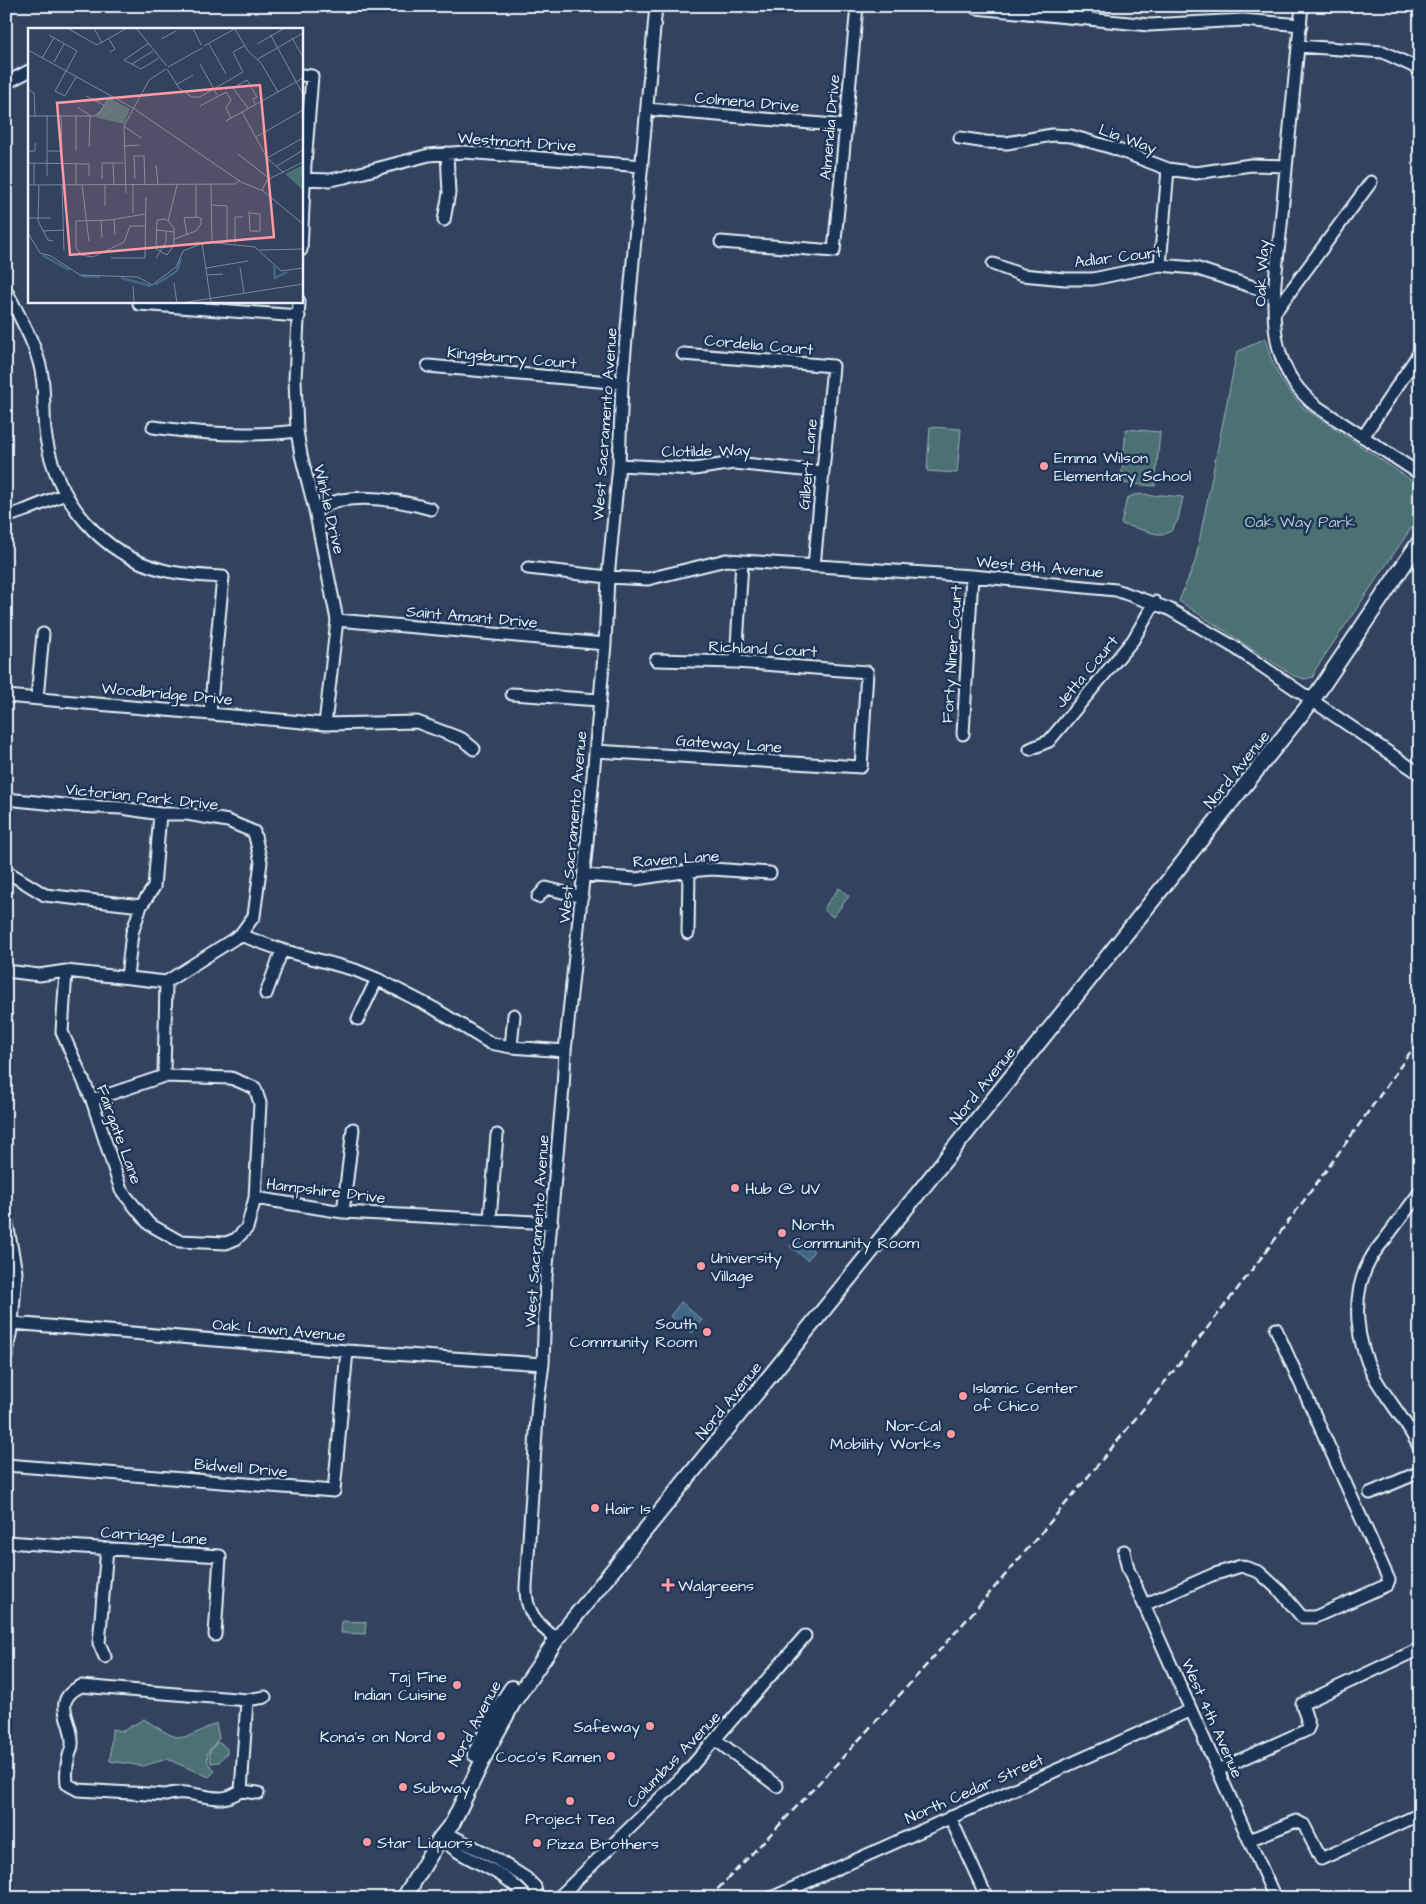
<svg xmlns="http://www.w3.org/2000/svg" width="1426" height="1904" font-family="'Architects Daughter',sans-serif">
	<rect width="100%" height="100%" fill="#33435f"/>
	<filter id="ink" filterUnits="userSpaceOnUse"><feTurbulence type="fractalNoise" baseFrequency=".02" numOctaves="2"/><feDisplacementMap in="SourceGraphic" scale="10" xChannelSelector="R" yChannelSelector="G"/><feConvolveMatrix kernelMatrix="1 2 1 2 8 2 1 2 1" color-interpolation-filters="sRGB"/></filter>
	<g filter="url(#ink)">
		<path fill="#4b7174" stroke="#9ab1b6" d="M 1265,338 C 1273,369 1282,385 1304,408 L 1420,486 L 1420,515 L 1315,670 L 1313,677 L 1305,679 L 1294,676 L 1179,601 L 1195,562 L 1237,352 Z
			M 930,427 L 961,429 L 957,473 L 927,471 Z
			M 1126,429 L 1160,432 L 1155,486 L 1121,483 Z
			M 1146,494 L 1152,496 L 1162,495 L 1183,497 L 1178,520 L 1171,531 L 1165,534 L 1157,534 L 1121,524 L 1127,498 L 1134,495 Z
			M 839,888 L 849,896 L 833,917 L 823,909 Z
			M 342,1621 L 366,1622 L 365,1634 L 341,1633 Z
			M 144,1719 C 180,1742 178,1743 216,1723 L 219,1738 L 207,1754 L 208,1763 L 215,1771 L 209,1777 L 167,1759 L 143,1766 L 110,1761 L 112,1729 L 123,1731 Z
			M 216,1743 L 221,1743 L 227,1749 L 227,1753 L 219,1762 L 211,1763 L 209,1753 Z"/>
		<path fill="#416889" stroke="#849fb5" d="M 797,1237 L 814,1251 L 807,1260 L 790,1246 Z
			M 681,1302 L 702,1320 L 692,1333 L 670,1316 Z"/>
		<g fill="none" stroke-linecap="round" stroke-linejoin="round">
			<defs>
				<path id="minor" d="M 976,6 L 976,8 L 1149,25 L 1243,20 L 1301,25
					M 1302,6 C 1295,79 1287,152 1281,225 C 1277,266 1268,313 1280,353 C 1287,376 1298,391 1316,406 L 1420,474
					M 1298,46 L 1383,52 L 1417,68
					M 301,75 L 312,76 L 305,164 L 301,250
					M 6,83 L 29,71
					M 647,109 L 846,126
					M 960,138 L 986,142 L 1007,143 L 1052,135 L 1071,136 L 1113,148 L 1168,169 L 1196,173 L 1251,165 L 1286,166
					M 301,179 L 330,180 L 345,177 L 429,155 L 464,152 L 642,166
					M 444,220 L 449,193 L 447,153
					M 721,242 L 834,251 L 857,6
					M 993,264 L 1022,275 L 1065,279 L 1093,279 L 1160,265 L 1195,268 L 1275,294
					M 1160,265 L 1168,169
					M 6,290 C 19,316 35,342 41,370 C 46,393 42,416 46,438 C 57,500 100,554 163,570 C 182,575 203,576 223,577 L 210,713
					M 299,301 L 295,379 L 297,431 L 301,455 L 315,510 L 337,620 L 325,724
					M 139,304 L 299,316
					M 1275,312 L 1371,182
					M 683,354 L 833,366 L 814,566
					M 428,366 L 622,383
					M 153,427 C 202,434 248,437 297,431
					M 1363,437 L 1420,352
					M 619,465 L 694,469 L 734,463 L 823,472
					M 315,510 C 323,507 332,502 341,500 C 371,495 403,501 431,509
					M 6,517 L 26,510 L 65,494
					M 528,568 L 608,577 L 648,579 L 726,560 L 972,576 L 1116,590 L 1169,609 L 1234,647 L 1420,774
					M 337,620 L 605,644
					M 736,662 L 742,562
					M 512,694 L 599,700
					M 6,696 L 325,724 L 417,722 L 462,739 L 474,749
					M 37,698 L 43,634
					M 963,734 L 972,576
					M 1030,749 L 1049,741 L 1133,640 L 1155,602
					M 595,751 L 861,767 L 867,672 L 736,662 L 656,660
					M 6,799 L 75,806 L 122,808 L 160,814 L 187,814 L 228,821 L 254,832 L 261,862 L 254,916 L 240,935 L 166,982 L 66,971 L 39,975 L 6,971
					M 6,871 L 45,895 L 141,906
					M 584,875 L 636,879 L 689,871 L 712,869 L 770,873
					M 538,897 L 546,888 L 582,897
					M 688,933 L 689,871
					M 240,935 L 282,950 L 355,970 L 377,979 L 435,1009 L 490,1043 L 511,1047 L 565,1051
					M 66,971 L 62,1032 L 92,1100 L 121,1190 L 149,1224 L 179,1241 L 226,1243 L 236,1239 L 247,1228 L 255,1198 L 260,1103 L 255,1088 L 231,1078 L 164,1076 L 92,1100
					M 127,977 L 132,933 L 141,906 L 154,887 L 160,814
					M 266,994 L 282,950
					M 358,1019 L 377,979
					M 511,1047 L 514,1015
					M 164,1076 L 166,982
					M 1420,1192 C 1408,1208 1397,1223 1386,1238 C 1380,1245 1374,1252 1370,1260 C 1350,1296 1356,1343 1375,1378 C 1389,1402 1408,1423 1420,1449
					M 255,1198 L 343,1212 L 552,1223
					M 343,1212 L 353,1129
					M 6,1218 L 16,1272 L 12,1323 L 6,1358
					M 490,1219 L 497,1135
					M 12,1323 L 347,1351 L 543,1364
					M 6,1465 L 334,1491 L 347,1351
					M 1370,1493 L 1420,1472
					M 6,1542 L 220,1556 L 215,1635
					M 1124,1551 L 1128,1569 L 1275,1898
					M 1144,1605 L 1212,1575 L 1241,1566 L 1259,1572 L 1280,1591 L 1302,1617 L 1315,1617 L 1387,1585 L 1389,1580 L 1276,1329
					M 557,1639 C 537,1625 525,1611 526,1586 L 538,1401 L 543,1364 L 546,1277 L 563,1088 L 565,1051 L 587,842 L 605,644 L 608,577 L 619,465 L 622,383 L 656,6
					M 105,1657 L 99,1643 L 107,1548
					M 247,1700 L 241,1791 C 235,1794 229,1798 222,1798 C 204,1799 184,1788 166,1795 L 78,1790 L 67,1784 C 66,1774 66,1766 69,1756 C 70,1752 72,1748 72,1745 C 74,1720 49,1702 81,1686 L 247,1700 L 265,1697
					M 716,1740 L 777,1786
					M 1218,1770 L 1307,1730 L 1309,1726 L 1302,1704 L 1419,1649 L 1420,1652
					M 241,1791 L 258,1793
					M 950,1817 L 987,1898
					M 441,1837 L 454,1837 L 493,1857 L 526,1878 L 535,1887 L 537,1898
					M 441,1837 C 455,1854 478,1861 497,1873 C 508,1879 518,1888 527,1898
					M 1249,1840 L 1296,1821 L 1304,1825 L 1321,1859 L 1420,1814
					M 558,1898 L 683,1776 L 805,1636
					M 771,1898 L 1191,1710"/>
				<path id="major" d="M 475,1754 L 498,1709 L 512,1688
					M 404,1898 L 441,1837 L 453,1822 L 489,1747 L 513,1703 L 557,1639 L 928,1181 L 1312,701 L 1420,541"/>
			</defs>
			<use href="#minor" stroke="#e8f1f8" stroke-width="15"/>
			<use href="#major" stroke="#e8f1f8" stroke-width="18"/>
			<use href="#minor" stroke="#1d3557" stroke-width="11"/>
			<use href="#major" stroke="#1d3557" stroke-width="14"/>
			<path stroke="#e8f1f8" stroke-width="2.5" stroke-dasharray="8 4" stroke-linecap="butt" d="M 709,1898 C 969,1632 1208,1345 1420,1038"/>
		</g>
	</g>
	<g fill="#ff9aa2" stroke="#1d3557" stroke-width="2">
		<circle cx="1044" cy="466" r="5"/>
		<circle cx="735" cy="1188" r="5"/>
		<circle cx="782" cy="1233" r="5"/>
		<circle cx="701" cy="1266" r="5"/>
		<circle cx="707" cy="1332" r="5"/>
		<circle cx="963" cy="1396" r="5"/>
		<circle cx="951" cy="1434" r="5"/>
		<circle cx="595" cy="1508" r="5"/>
		<path d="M665.5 1577.5h5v5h5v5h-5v5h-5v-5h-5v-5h5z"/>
		<circle cx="457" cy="1685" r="5"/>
		<circle cx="650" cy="1726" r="5"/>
		<circle cx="441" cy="1736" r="5"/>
		<circle cx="611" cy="1756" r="5"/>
		<circle cx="403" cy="1787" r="5"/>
		<circle cx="570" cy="1801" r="5"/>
		<circle cx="367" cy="1842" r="5"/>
		<circle cx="537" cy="1843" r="5"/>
	</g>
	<g text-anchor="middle" stroke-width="5" stroke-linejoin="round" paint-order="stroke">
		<g font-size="16" fill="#e8f1f8" stroke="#1d3557">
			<text transform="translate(747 101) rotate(5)" y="6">Colmena Drive</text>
			<text transform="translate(829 127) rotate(-85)" y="6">Almendia Drive</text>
			<text transform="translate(1128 138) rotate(20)" y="6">Lia Way</text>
			<text transform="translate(517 141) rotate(4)" y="6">Westmont Drive</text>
			<text transform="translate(1118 256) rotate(-7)" y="6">Adlar Court</text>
			<text transform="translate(1261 273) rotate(-87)" y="6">Oak Way</text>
			<text transform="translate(759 344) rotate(5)" y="6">Cordelia Court</text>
			<text transform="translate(512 357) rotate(5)" y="6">Kingsburry Court</text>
			<text transform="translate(604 424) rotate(-86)" y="6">West Sacramento Avenue</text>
			<text transform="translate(706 450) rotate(-1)" y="6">Clotilde Way</text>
			<text transform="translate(807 464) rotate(-85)" y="6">Gilbert Lane</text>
			<text transform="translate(330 509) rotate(77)" y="6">Winkle Drive</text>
			<text transform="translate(1040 566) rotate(5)" y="6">West 8th Avenue</text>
			<text transform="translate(472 616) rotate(5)" y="6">Saint Amant Drive</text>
			<text transform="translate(763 648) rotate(3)" y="6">Richland Court</text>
			<text transform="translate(951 654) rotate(-86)" y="6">Forty Niner Court</text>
			<text transform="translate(1086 671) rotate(-50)" y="6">Jetta Court</text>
			<text transform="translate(167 693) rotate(5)" y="6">Woodbridge Drive</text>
			<text transform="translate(729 743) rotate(4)" y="6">Gateway Lane</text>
			<text transform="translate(1236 769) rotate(-51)" y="6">Nord Avenue</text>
			<text transform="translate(142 796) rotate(6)" y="6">Victorian Park Drive</text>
			<text transform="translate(572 827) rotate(-85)" y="6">West Sacramento Avenue</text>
			<text transform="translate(676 858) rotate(-4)" y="6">Raven Lane</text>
			<text transform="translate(982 1085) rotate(-51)" y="6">Nord Avenue</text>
			<text transform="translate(120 1134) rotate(70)" y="6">Fairgate Lane</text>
			<text transform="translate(326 1190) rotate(7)" y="6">Hampshire Drive</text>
			<text transform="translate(536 1231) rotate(-86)" y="6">West Sacramento Avenue</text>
			<text transform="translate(279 1329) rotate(5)" y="6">Oak Lawn Avenue</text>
			<text transform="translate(728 1400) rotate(-51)" y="6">Nord Avenue</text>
			<text transform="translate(241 1467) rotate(5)" y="6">Bidwell Drive</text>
			<text transform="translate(154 1535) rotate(4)" y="6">Carriage Lane</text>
			<text transform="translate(1213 1718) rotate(66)" y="6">West 4th Avenue</text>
			<text transform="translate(474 1723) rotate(-62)" y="6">Nord Avenue</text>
			<text transform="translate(673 1759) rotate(-46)" y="6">Columbus Avenue</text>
			<text transform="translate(974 1788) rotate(-24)" y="6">North Cedar Street</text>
		</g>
		<g font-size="16" fill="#e8f1f8" stroke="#1d3557" text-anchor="start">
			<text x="1054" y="463">Emma Wilson<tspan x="1054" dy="18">Elementary School</tspan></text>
			<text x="745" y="1194">Hub @ UV</text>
			<text x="792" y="1230">North<tspan x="792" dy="18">Community Room</tspan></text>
			<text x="711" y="1263">University<tspan x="711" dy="18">Village</tspan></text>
			<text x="697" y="1329" text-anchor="end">South<tspan x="697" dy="18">Community Room</tspan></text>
			<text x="973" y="1393">Islamic Center<tspan x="973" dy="18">of Chico</tspan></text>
			<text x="941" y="1431" text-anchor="end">Nor-Cal<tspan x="941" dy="18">Mobility Works</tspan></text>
			<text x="605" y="1514">Hair Is</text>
			<text x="678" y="1591">Walgreens</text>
			<text x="447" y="1682" text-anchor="end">Taj Fine<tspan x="447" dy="18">Indian Cuisine</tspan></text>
			<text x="640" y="1732" text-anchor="end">Safeway</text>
			<text x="431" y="1742" text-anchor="end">Kona's on Nord</text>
			<text x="601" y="1762" text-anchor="end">Coco's Ramen</text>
			<text x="413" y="1793">Subway</text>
			<text x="570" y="1824" text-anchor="middle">Project Tea</text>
			<text x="377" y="1848">Star Liquors</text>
			<text x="547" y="1849">Pizza Brothers</text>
		</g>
		<g font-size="16" fill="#b1c4ca" stroke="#1d3557">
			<text x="1300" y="527">Oak Way Park</text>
		</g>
	</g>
	<g transform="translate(28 28)">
		<rect width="275" height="275" fill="#33435f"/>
		<path d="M 82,70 L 102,81 L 96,96 L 67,89 ZM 275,137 L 273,152 L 275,162 L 257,146 Z" fill="#4b7174"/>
		<path fill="none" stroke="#416889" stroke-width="2.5" d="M 14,227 L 41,242M 246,238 L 247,250 L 259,244M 53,248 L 72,249M 93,250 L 123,258M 127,257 L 149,243 L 153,231"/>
		<path fill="none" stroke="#7b899c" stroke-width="1" d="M 39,0 L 69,17 L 99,0M 66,0 L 74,15M 108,0 L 139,38M 165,0 L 173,17M 207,1 L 220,23 L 233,35 L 250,64M 242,6 L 275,66M 21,7 L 49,23 L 27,63 L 37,68 L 48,49M 264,10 L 275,29M 81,11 L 87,21 L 82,24M 133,11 L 148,3M 121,15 L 96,32 L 113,41 L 131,30M 181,16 L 198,46M 229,16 L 257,0M 176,18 L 208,0M 0,22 L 105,80 L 213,154 L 235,163M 14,30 L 26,10M 230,31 L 275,5M 26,34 L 36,16M 104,36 L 125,23M 172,36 L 189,67M 140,39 L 174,20M 139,41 L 151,60 L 164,69 L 172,69 L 215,44 L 205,24 L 216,18M 148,57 L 165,47M 0,61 L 6,65 L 7,88M 58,68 L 76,77M 172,78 L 198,64 L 203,72 L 198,80 L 203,90M 49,79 L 63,88M 220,80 L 205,60 L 219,52 L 229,69 L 225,71 L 227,76M 214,84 L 239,130 L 256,145M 0,88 L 66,88 L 72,84 L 82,68M 19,88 L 19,148M 48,88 L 48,123M 198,93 L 275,50M 96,98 L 113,110M 228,109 L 275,82M 95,118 L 112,117M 61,119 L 62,88M 0,123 L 7,123 L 7,115M 20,123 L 34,123 L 33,88M 210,126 L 242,151M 239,130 L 275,110M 0,135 L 61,136 L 61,148M 85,135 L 86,157M 48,136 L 48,157M 128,137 L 130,157M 249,138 L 275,122M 74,151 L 74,135 L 95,135M 107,151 L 106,128 L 116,128 L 117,157M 0,157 L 207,156 L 212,152M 6,157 L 6,135M 11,157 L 10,193 L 20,212 L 25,213M 34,157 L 36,223M 54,157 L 61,213M 168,157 L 168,189M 183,157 L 184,213M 234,162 L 239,152 L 275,134M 234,162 L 275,196M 98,165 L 96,98 L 121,52 L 138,41M 183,177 L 199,178 L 199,215M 77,178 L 77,157M 221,183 L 222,203 L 232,203 L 232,186 L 222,185M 105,185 L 105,157M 0,190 L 23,190M 86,191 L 87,207M 73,192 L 74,210M 129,192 L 138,191 L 146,200 L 146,217 L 139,227 L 128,221 ZM 140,193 L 149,157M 117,198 L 102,198 L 96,214 L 65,229 L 53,227 L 48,220 L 48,193 L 82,192 L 117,186M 128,202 L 146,204M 15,203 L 36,202M 0,205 L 12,225 L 23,228 L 52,247 L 110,249 L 124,257 L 148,239 L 155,223 L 178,214 L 227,219 L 253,243 L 275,240M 159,207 L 156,190 L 168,189M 146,211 L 168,203 L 173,196 L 173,190 L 168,189M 174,215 L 183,275M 207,215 L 207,189 L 215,189M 232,222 L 275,221M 83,230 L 117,230 L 118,169M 128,230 L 138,214 L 138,204M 178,240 L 220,233M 212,240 L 216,265M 179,247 L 195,246M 146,255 L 149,275M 105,258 L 106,275M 153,275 L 275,256"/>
		<path fill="#ff9aa2" fill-opacity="0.15" stroke="#ff9aa2" stroke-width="2.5" d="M 232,57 L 246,209 L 42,227 L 29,75 Z"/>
		<rect width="275" height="275" fill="none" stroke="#e8f1f8" stroke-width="2.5"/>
	</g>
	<rect width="1426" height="1904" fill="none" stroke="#1d3557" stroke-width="25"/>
	<rect x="12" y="12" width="1401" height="1879" fill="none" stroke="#e8f1f8" stroke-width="2" filter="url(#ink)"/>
</svg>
